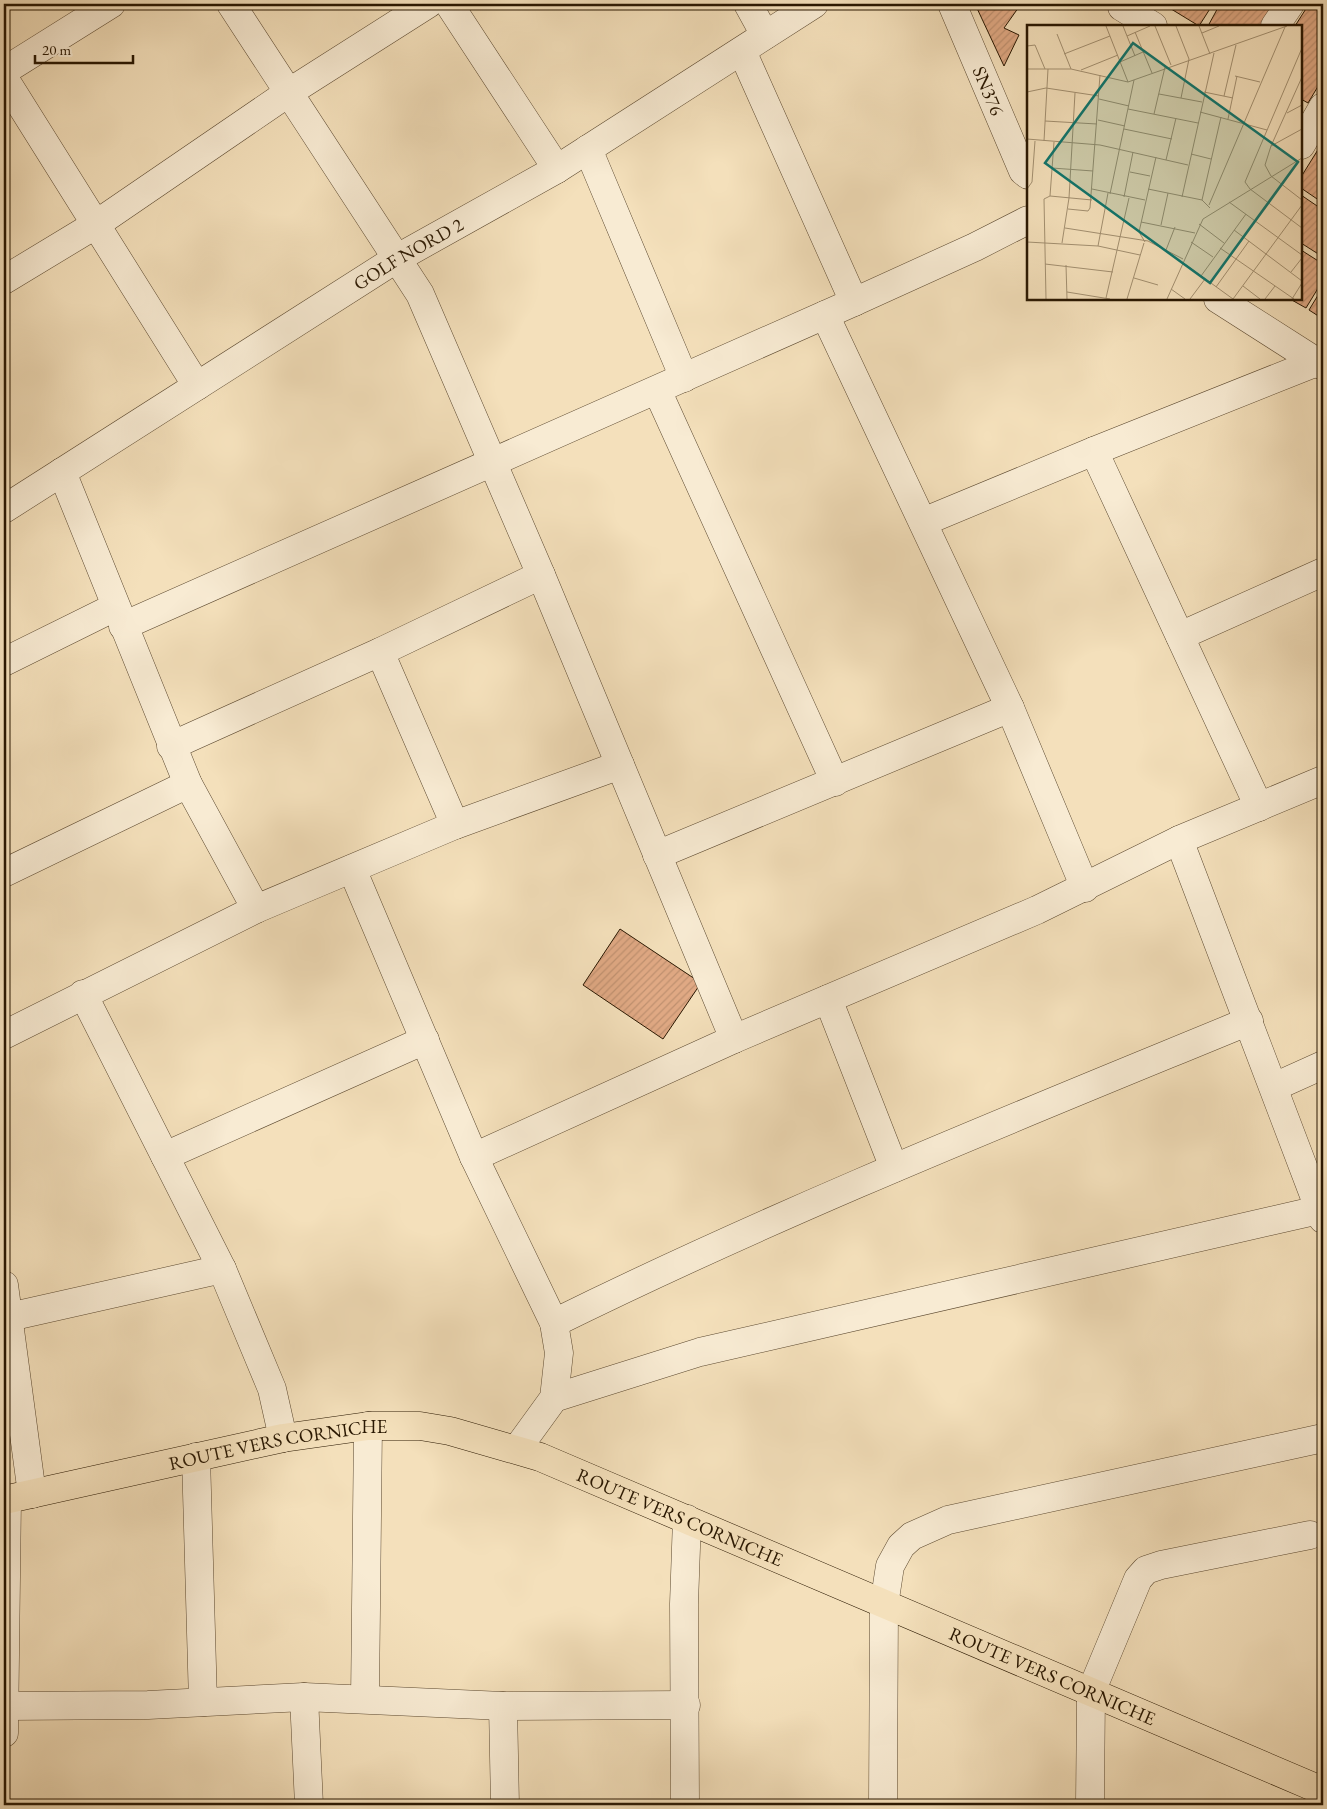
<svg xmlns="http://www.w3.org/2000/svg" width="1327" height="1809" font-family="'EB Garamond',serif">
	<defs>
		<pattern id="building-hatch" width="6" height="6" patternUnits="userSpaceOnUse" patternTransform="scale(1.25)"><rect width="6" height="6" fill="#e0a984"/><path d="M-1 1l2-2M0 6l6-6M5 7l2-2" fill="none" stroke="#c09170"/></pattern>
	</defs>
	<rect width="100%" height="100%" fill="#f4e0bb"/>
	<filter id="stains"><feTurbulence type="fractalNoise" baseFrequency=".004" numOctaves="4"/><feColorMatrix values="0 0 0 0 .2 0 0 0 0 .09 0 0 0 0 .02 0 0 0 .5 -.17"/></filter>
	<radialGradient id="worn" r=".72"><stop offset=".6" stop-color="#630" stop-opacity="0"/><stop offset="1" stop-color="#630" stop-opacity=".3"/></radialGradient>
	<path fill="url(#building-hatch)" stroke="#291701" d="M 975,4 L 1021,4 L 1004,28 L 1019,35 L 1004,66 Z
		M 1163,4 L 1213,4 L 1199,26 Z
		M 1220,4 L 1280,4 L 1267,26 L 1208,26 Z
		M 1309,4 L 1323,4 L 1323,78 L 1308,103 L 1301,99 L 1301,26 L 1295,26 Z
		M 1319,148 L 1323,151 L 1323,203 L 1301,188 L 1301,177 Z
		M 1301,195 L 1323,210 L 1323,257 L 1301,243 Z
		M 1301,250 L 1323,264 L 1323,280 L 1306,308 L 1290,299 L 1301,299 Z
		M 1323,287 L 1323,319 L 1309,310 Z
		M 620,929 L 701,983 L 663,1039 L 583,985 Z"/>
	<g fill="none" stroke-linecap="round" stroke-linejoin="round">
		<defs>
			<g id="minor">
				<path d="M 231,4 L 420,294 L 541,575 L 734,1039"/>
				<path d="M 449,4 L 557,169"/>
				<path d="M 748,4 L 765,35"/>
				<path id="s1" d="M 952,4 L 1023,171 L 1028,175"/>
				<path d="M 1122,7 L 1153,26"/>
				<path d="M 1275,26 L 1290,4"/>
				<path d="M 742,51 L 854,302"/>
				<path d="M 4,71 L 111,4"/>
				<path d="M 4,78 L 197,386"/>
				<path d="M 1301,145 L 1323,107"/>
				<path d="M 588,149 L 684,378"/>
				<path d="M 4,280 L 95,225 L 288,93 L 428,4"/>
				<path d="M 1218,299 L 1323,366"/>
				<path d="M 825,315 L 1010,708 L 1085,888"/>
				<path d="M 657,390 L 835,782"/>
				<path d="M 1094,451 L 1259,807"/>
				<path d="M 62,472 L 188,784 L 256,909"/>
				<path id="s2" d="M 4,509 L 396,259 L 557,169 L 814,4"/>
				<path d="M 923,522 L 1094,451 L 1317,362"/>
				<path d="M 123,626 L 854,302 L 975,247 L 1028,220"/>
				<path d="M 1180,636 L 1323,572"/>
				<path d="M 380,652 L 455,825"/>
				<path d="M 4,662 L 115,607"/>
				<path d="M 171,746 L 380,652 L 541,575"/>
				<path d="M 1179,840 L 1323,1219"/>
				<path d="M 657,855 L 1010,708"/>
				<path d="M 352,869 L 474,1157 L 554,1323 L 559,1353 L 554,1398 L 517,1449"/>
				<path d="M 4,873 L 188,784"/>
				<path d="M 83,994 L 222,1269 L 272,1389 L 283,1438"/>
				<path d="M 828,999 L 894,1168"/>
				<path d="M 4,1035 L 256,909 L 455,825 L 620,765"/>
				<path d="M 1274,1087 L 1323,1065"/>
				<path d="M 165,1156 L 425,1040"/>
				<path d="M 474,1157 L 734,1039 L 1037,910 L 1179,840 L 1323,780"/>
				<path d="M 4,1285 L 32,1494"/>
				<path d="M 9,1317 L 222,1269"/>
				<path d="M 554,1323 C 781,1211 1016,1117 1249,1021"/>
				<path d="M 554,1398 L 700,1352 L 1323,1209"/>
				<path d="M 196,1457 L 203,1702"/>
				<path d="M 304,1697 L 309,1805"/>
				<path d="M 365,1699 L 368,1426"/>
				<path d="M 6,1706 L 148,1705 L 304,1697 L 503,1706 L 686,1705"/>
				<path d="M 503,1706 L 505,1805"/>
				<path d="M 4,1733 L 7,1499"/>
				<path d="M 685,1805 L 684,1604 L 687,1519"/>
				<path d="M 883,1805 L 884,1605 L 890,1566 L 901,1546 L 912,1536 L 948,1520 L 1323,1438"/>
				<path d="M 1090,1805 L 1091,1692 L 1138,1579 L 1146,1570 L 1161,1565 L 1310,1535"/>
			</g>
			<g id="major">
				<path id="s3" d="M 4,1500 L 283,1438 L 368,1426 L 420,1426 L 450,1431 L 540,1457 L 1323,1791"/>
			</g>
		</defs>
		<use href="#minor" stroke="#5c4930" stroke-width="29"/>
		<use href="#major" stroke="#291701" stroke-width="29"/>
		<use href="#minor" stroke="#f8ebd3" stroke-width="28"/>
		<use href="#major" stroke="#f4e0bb" stroke-width="28"/>
	</g>
	<g text-anchor="middle" stroke-width="4" stroke-linejoin="round" paint-order="stroke">
		<g font-size="19" fill="#291701" stroke="#f8ebd3">
			<text dy="7" stroke="none"><textPath href="#s1" startOffset="94">SN376</textPath></text>
			<text dy="7" stroke="none"><textPath href="#s2" startOffset="478">GOLF NORD 2</textPath></text>
			<text dy="7" stroke="none"><textPath href="#s3" startOffset="280">ROUTE VERS CORNICHE</textPath></text>
			<text dy="7" stroke="none"><textPath href="#s3" startOffset="700">ROUTE VERS CORNICHE</textPath></text>
			<text dy="7" stroke="none"><textPath href="#s3" startOffset="1105">ROUTE VERS CORNICHE</textPath></text>
		</g>
	</g>
	<g transform="translate(1027 25)">
		<rect width="275" height="275" fill="#f4e0bb"/>
		<path fill="none" stroke="#a39071" stroke-width="1" d="M 79,1 L 101,57M 96,1 L 108,31M 128,1 L 144,40M 149,1 L 162,34 L 154,73M 172,1 L 183,29M 108,7 L 125,48M 175,8 L 192,1M 30,9 L 44,44M 100,11 L 123,1M 0,21 L 8,20 L 18,44M 275,23 L 218,157 L 223,164 L 275,203M 37,29 L 83,11M 93,37 L 116,27M 0,44 L 44,44 L 101,57 L 260,1M 54,45 L 91,30M 208,51 L 233,57M 275,52 L 244,121 L 275,104M 0,67 L 19,63 L 72,71M 177,67 L 206,73M 132,69 L 175,77M 197,71 L 209,20M 72,74 L 102,81M 101,84 L 171,98M 173,87 L 240,105M 260,88 L 275,80M 127,89 L 138,42M 201,94 L 210,51M 71,95 L 98,101M 18,96 L 70,99M 97,104 L 145,114M 0,114 L 73,120 L 161,140M 17,116 L 21,44M 244,121 L 238,140 L 244,151 L 275,175M 164,129 L 184,134M 139,135 L 149,93M 25,143 L 66,146M 103,147 L 123,151M 0,164 L 5,157 L 8,116M 65,164 L 118,175M 121,164 L 175,175 L 183,183M 83,169 L 107,55M 23,171 L 27,117M 97,172 L 106,127M 155,172 L 187,28M 175,175 L 194,92M 202,177 L 275,230M 182,180 L 258,2M 41,184 L 61,186 L 63,183 L 73,50M 114,197 L 168,208M 172,199 L 197,218M 134,200 L 141,168M 38,203 L 121,216 L 156,234M 207,205 L 275,256M 0,217 L 71,221 L 113,230M 118,217 L 112,207 L 129,132M 164,217 L 186,232M 35,218 L 42,173 L 48,68M 71,221 L 81,168M 193,223 L 267,274M 139,225 L 148,202M 155,237 L 206,274M 18,239 L 86,247M 39,240 L 40,274M 264,247 L 275,233M 174,251 L 219,189M 107,253 L 131,260M 216,261 L 233,274M 189,262 L 222,216M 144,264 L 158,274M 40,267 L 83,274M 79,273 L 102,173M 19,274 L 17,174 L 23,171 L 65,175M 100,274 L 117,218M 140,274 L 176,194 L 275,133M 163,274 L 178,254M 206,274 L 275,180M 238,274 L 248,261M 265,274 L 275,258"/>
		<path fill="#0f766e" fill-opacity="0.15" stroke="#0f766e" stroke-width="2.5" d="M 106,18 L 271,137 L 183,258 L 18,138 Z"/>
		<rect width="275" height="275" fill="none" stroke="#291701" stroke-width="2.5"/>
	</g>
	<rect width="1327" height="1809" fill="none" stroke="#f4e0bb" stroke-width="20"/>
	<rect x="5" y="5" width="1317" height="1799" fill="none" stroke="#291701" stroke-width="2.5"/>
	<rect x="10" y="10" width="1307" height="1789" fill="none" stroke="#291701"/>
	<path d="M35 55v8h98v-8" fill="none" stroke="#291701" stroke-width="2.5"/>
	<text x="42" y="55" font-size="15" fill="#291701" stroke="#f8ebd3" stroke-width="4" paint-order="stroke">20 m</text>
	<rect width="100%" height="100%" filter="url(#stains)"/>
	<rect width="100%" height="100%" fill="url(#worn)"/>
</svg>
